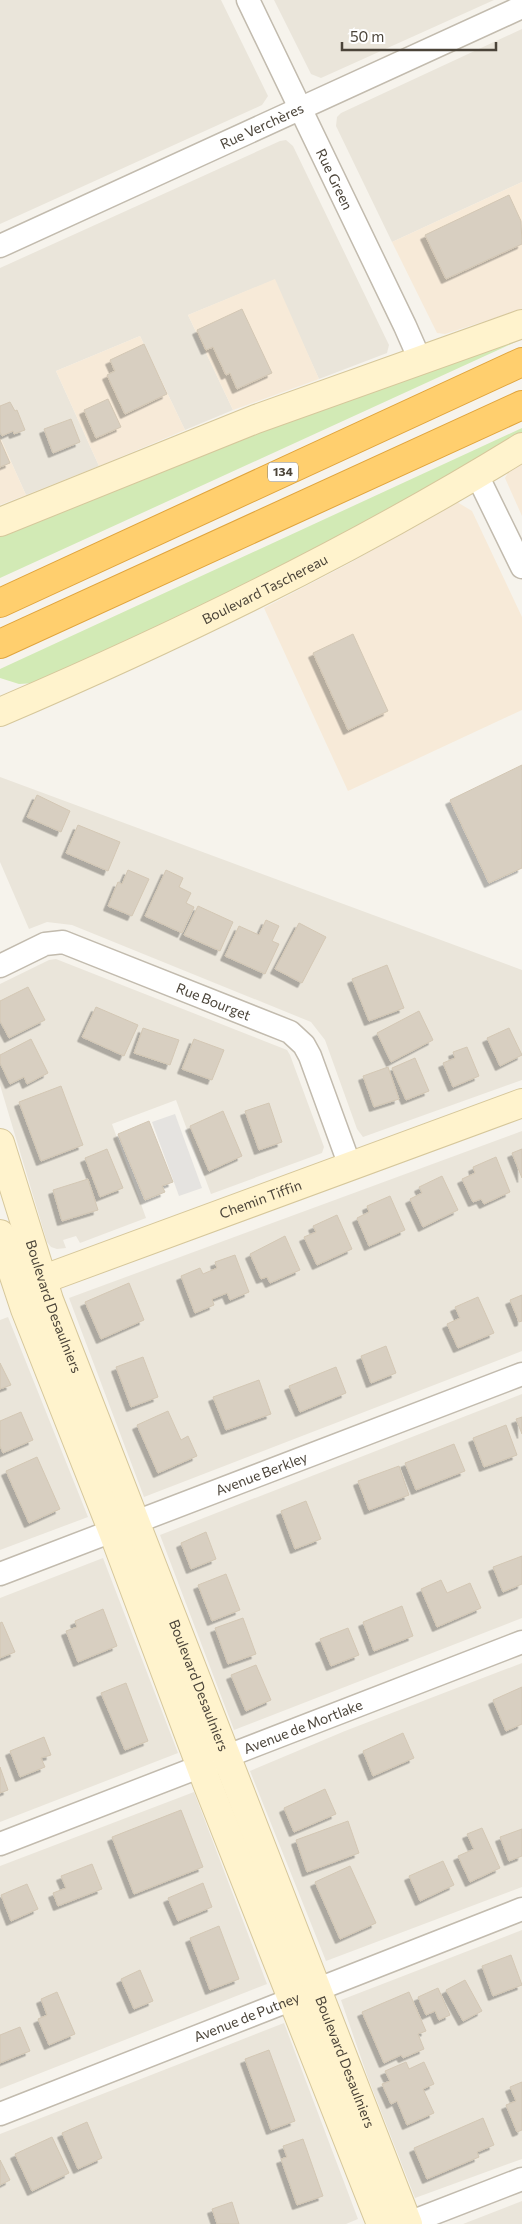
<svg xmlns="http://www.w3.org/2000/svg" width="522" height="2224" font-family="Commissioner,sans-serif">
	<defs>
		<filter id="shadow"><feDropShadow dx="-4.5" dy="4.5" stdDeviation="0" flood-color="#0004"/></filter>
	</defs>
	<rect width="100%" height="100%" fill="#f6f3ec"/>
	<path fill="#eae5da" d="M 0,0 L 221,0 L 268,96 L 262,105 L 0,224 Z
		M 274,0 L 494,0 L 321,78 L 311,74 Z
		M 522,29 L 522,182 L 392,242 L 336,126 L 337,117 L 341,113 Z
		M 286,140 L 293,146 L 389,345 L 387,353 L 319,379 L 274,280 L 188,315 L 233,410 L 185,430 L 140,336 L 56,371 L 99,466 L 26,495 L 0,437 L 0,268 L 280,141 Z
		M 0,777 L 522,970 L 522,1080 L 363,1137 L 357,1129 L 325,1040 L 311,1022 L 72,925 L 47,922 L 29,929 L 0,862 Z
		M 56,959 L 287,1050 L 290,1055 L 324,1147 L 322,1153 L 211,1194 L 176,1100 L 112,1124 L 146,1218 L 80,1243 L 76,1236 L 63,1240 L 66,1248 L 57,1249 L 51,1247 L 47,1242 L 0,1085 L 0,984 L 49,960 Z
		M 522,1131 L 522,1351 L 144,1497 L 69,1298 Z
		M 8,1317 L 88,1517 L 0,1550 L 0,1320 Z
		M 522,1394 L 522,1618 L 234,1730 L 160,1535 Z
		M 103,1558 L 178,1753 L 0,1822 L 0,1598 Z
		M 522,1663 L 522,1887 L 326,1961 L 250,1771 L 345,1731 Z
		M 194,1792 L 267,1984 L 0,2089 L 0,1866 Z
		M 522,1930 L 522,2159 L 415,2198 L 368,2078 L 341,2000 Z
		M 284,2023 L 358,2219 L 346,2224 L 0,2224 L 0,2134 Z
		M 522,2201 L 522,2224 L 463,2224 Z"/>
	<path fill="#f7ead8" d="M 522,182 L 522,309 L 445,334 L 437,333 L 392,242 Z
		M 275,279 L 319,379 L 233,410 L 188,315 Z
		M 140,336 L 185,430 L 99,466 L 56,371 Z
		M 0,437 L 26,495 L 0,505 Z
		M 522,464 L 522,516 L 505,478 L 509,471 Z
		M 457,502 L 472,511 L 522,617 L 522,710 L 348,791 L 264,608 L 350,563 Z"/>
	<path fill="#d2eab5" d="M 522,338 L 522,339 L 0,578 L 0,536 L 265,428 Z
		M 522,428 L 522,433 L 382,515 L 189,613 L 36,683 L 19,684 L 0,678 L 0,669 Z"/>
	<path fill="#e5e3e0" d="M 175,1114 L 202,1188 L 179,1196 L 152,1122 Z"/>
	<path fill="#d8cfc1" stroke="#d3c7b4" filter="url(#shadow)" d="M 509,195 L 521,221 L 522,244 L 446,279 L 425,235 Z
		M 242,309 L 272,373 L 237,389 L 230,373 L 226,375 L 213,347 L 206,350 L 197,330 Z
		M 144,344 L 167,394 L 125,414 L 107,375 L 115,371 L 110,360 Z
		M 108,399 L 121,427 L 96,438 L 84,410 Z
		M 10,402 L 15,411 L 17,410 L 25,430 L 14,434 L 13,431 L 2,436 L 0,432 L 0,406 Z
		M 71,419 L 80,442 L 53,453 L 44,429 Z
		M 0,440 L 10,463 L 0,467 Z
		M 353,634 L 388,711 L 348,730 L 313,653 Z
		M 522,765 L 522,868 L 489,883 L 450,800 Z
		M 37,795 L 70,811 L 61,832 L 27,817 Z
		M 78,825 L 120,842 L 108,871 L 66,853 Z
		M 128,870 L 149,879 L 132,916 L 108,906 L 118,882 L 122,884 Z
		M 166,870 L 183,878 L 179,887 L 191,893 L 186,903 L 194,907 L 182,933 L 145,916 Z
		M 198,906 L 233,922 L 220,951 L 184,935 Z
		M 266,920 L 279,926 L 272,941 L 279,944 L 265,974 L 225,956 L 239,926 L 259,935 Z
		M 299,923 L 326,937 L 302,983 L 275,969 Z
		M 387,965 L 404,1008 L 369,1021 L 352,979 Z
		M 28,987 L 45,1020 L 9,1038 L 0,1021 L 0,1001 Z
		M 96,1007 L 138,1025 L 124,1056 L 82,1037 Z
		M 419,1011 L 433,1040 L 391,1062 L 377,1033 Z
		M 143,1028 L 179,1040 L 170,1065 L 134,1053 Z
		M 509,1028 L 522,1055 L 500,1066 L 487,1038 Z
		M 31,1039 L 48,1073 L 27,1084 L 24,1077 L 10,1084 L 0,1063 L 0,1055 Z
		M 194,1039 L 224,1050 L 212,1080 L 182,1069 Z
		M 467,1047 L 479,1076 L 453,1087 L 443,1063 L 455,1058 L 453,1052 Z
		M 415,1058 L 429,1091 L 406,1100 L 392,1068 Z
		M 388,1067 L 399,1099 L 374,1107 L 363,1076 Z
		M 61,1086 L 83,1145 L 41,1161 L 19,1102 Z
		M 269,1103 L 282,1142 L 259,1150 L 245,1111 Z
		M 223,1111 L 242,1156 L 209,1171 L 190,1126 Z
		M 149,1121 L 173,1182 L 162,1186 L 165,1192 L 145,1200 L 118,1134 Z
		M 107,1149 L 123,1188 L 100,1197 L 85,1158 Z
		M 522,1149 L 522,1178 L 512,1153 Z
		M 496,1157 L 510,1192 L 484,1204 L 481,1199 L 473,1202 L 462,1179 L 475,1173 L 473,1167 Z
		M 442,1176 L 458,1210 L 423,1227 L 410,1199 L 422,1193 L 419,1187 Z
		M 88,1179 L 98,1210 L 62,1221 L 53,1190 Z
		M 390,1196 L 405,1230 L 369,1246 L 357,1218 L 369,1212 L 367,1206 Z
		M 337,1215 L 352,1249 L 317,1265 L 304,1237 L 316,1232 L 313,1226 Z
		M 285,1236 L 300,1270 L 270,1283 L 267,1277 L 261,1279 L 250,1254 Z
		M 235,1255 L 249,1292 L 230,1300 L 227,1293 L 212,1299 L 214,1305 L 195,1313 L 181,1276 L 200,1268 L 203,1274 L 217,1268 L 215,1262 Z
		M 129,1283 L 144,1320 L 101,1339 L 85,1302 Z
		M 522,1295 L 522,1321 L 519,1322 L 510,1300 Z
		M 478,1297 L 494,1333 L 458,1348 L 447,1324 L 460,1318 L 455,1307 Z
		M 386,1346 L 396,1373 L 371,1383 L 361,1356 Z
		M 143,1357 L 158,1397 L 131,1407 L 116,1367 Z
		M 0,1363 L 11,1385 L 0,1389 Z
		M 336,1367 L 346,1393 L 300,1412 L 289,1386 Z
		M 259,1380 L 271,1414 L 226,1430 L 213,1397 Z
		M 168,1411 L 181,1440 L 188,1436 L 197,1456 L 158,1473 L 137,1425 Z
		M 21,1412 L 33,1440 L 3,1453 L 0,1446 L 0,1421 Z
		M 522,1417 L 522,1434 L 516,1419 Z
		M 506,1425 L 517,1455 L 484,1467 L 473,1438 Z
		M 454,1444 L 465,1471 L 416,1490 L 405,1463 Z
		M 37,1457 L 60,1509 L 29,1523 L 6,1471 Z
		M 399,1466 L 409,1495 L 369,1510 L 358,1481 Z
		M 306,1501 L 321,1539 L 295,1549 L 281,1511 Z
		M 206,1532 L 216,1559 L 191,1569 L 181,1543 Z
		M 522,1556 L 522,1584 L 503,1592 L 493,1567 Z
		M 226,1574 L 240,1610 L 212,1621 L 198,1585 Z
		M 441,1580 L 447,1593 L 470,1583 L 481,1608 L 437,1627 L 421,1589 Z
		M 402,1606 L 413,1636 L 374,1651 L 363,1622 Z
		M 103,1609 L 117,1646 L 78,1662 L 66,1631 L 77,1627 L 75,1621 Z
		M 243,1618 L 256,1654 L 228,1664 L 215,1628 Z
		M 2,1622 L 15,1652 L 0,1658 L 0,1623 Z
		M 348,1628 L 359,1655 L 331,1666 L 320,1639 Z
		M 256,1665 L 271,1700 L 246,1711 L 231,1675 Z
		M 126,1683 L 148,1741 L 125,1750 L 101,1693 Z
		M 522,1687 L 522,1724 L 506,1731 L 493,1700 Z
		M 403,1733 L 414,1758 L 373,1776 L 363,1751 Z
		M 44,1737 L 51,1755 L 41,1758 L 45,1767 L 20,1777 L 10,1751 Z
		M 0,1767 L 8,1790 L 0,1793 Z
		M 325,1789 L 336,1814 L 294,1832 L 284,1808 Z
		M 181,1810 L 203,1867 L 134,1894 L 112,1837 Z
		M 348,1821 L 359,1853 L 307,1872 L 296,1840 Z
		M 482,1828 L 500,1868 L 470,1882 L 458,1856 L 474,1849 L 467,1834 Z
		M 522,1829 L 522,1856 L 509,1861 L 500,1837 Z
		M 443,1861 L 454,1885 L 420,1901 L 409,1876 Z
		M 92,1864 L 102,1889 L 58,1906 L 53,1893 L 66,1888 L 61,1876 Z
		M 350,1866 L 376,1923 L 340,1939 L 315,1882 Z
		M 203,1883 L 212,1907 L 178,1921 L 168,1898 Z
		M 27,1884 L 38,1909 L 11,1921 L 1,1895 Z
		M 219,1926 L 239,1979 L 210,1990 L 190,1938 Z
		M 511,1955 L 522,1985 L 493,1996 L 482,1966 Z
		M 140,1970 L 153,2001 L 134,2009 L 121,1979 Z
		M 465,1980 L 482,2011 L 463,2021 L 446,1990 Z
		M 438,1988 L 450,2015 L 439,2020 L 435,2011 L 426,2015 L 418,1997 Z
		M 57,1992 L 75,2034 L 49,2045 L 38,2019 L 47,2015 L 41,1999 Z
		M 409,1992 L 426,2031 L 418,2034 L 424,2049 L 403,2058 L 401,2055 L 384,2063 L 362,2012 Z
		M 20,2027 L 30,2051 L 0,2063 L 0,2035 Z
		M 269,2050 L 295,2121 L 271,2130 L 245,2059 Z
		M 406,2062 L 409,2069 L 424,2062 L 434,2084 L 423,2089 L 434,2113 L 407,2125 L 397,2101 L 391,2104 L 382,2084 L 390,2081 L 385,2071 Z
		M 522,2082 L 522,2130 L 517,2132 L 506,2105 L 516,2101 L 510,2087 Z
		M 483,2118 L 494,2145 L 477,2152 L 479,2157 L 427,2179 L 414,2148 Z
		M 87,2122 L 102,2158 L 78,2169 L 62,2133 Z
		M 52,2137 L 69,2173 L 32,2191 L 15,2154 Z
		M 303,2139 L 323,2196 L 297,2205 L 281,2159 L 287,2157 L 283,2146 Z
		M 0,2160 L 10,2180 L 0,2185 Z
		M 232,2202 L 239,2224 L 217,2224 L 212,2209 Z"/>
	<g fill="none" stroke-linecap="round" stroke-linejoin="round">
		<defs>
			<g id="street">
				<path id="s1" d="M 248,0 L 405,326 L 420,360"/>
				<path id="s2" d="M 0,246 L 522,7"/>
				<path d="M 477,475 L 522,567"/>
				<path id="s3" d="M 0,966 L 45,944 L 63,942 L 290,1032 L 304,1045 L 310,1056 L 350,1166"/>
				<path id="s4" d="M 0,1574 L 522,1374"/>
				<path id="s5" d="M 0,1844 L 522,1642"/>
				<path id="s6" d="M 0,2114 L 522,1909"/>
				<path d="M 406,2224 L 522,2179"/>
			</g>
			<g id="secondary">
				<path d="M 0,522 L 256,419 L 522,324"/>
				<path id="s7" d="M 0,712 C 180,635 355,550 522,447"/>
				<path id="s8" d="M 0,1143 L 49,1300 L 408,2224"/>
				<path d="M 0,1234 L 25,1309 L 113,1532 L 207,1783 L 381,2224"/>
				<path id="s9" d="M 25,1286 L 522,1103"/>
			</g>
			<path id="highway" d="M 0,603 L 522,362
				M 0,644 L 522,405"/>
		</defs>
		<use href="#street" stroke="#c2bbae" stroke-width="25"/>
		<use href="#secondary" stroke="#d6c79b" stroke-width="30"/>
		<use href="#highway" stroke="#e0a43c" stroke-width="30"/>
		<use href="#street" stroke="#fff" stroke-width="22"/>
		<use href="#secondary" stroke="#fff3cd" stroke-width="28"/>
		<use href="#highway" stroke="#ffcf6e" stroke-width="28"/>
	</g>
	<g text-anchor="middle" stroke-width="5" stroke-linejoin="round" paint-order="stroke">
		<rect fill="#fff" stroke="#817c74" stroke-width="1" x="268" y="462.5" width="30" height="19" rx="4"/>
		<g font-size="12" font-weight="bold" fill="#4b4439">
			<text x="283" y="476">134</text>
		</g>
		<g font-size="14" fill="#4b4439" stroke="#fff">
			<text dy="5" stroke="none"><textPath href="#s2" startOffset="288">Rue Verchères</textPath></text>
			<text dy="5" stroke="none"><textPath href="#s1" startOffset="199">Rue Green</textPath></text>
			<text dy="5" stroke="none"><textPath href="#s7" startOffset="292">Boulevard Taschereau</textPath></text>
			<text dy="5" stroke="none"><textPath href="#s3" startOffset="230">Rue Bourget</textPath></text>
			<text dy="5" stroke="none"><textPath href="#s9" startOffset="251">Chemin Tiffin</textPath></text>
			<text dy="5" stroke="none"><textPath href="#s8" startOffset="172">Boulevard Desaulniers</textPath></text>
			<text dy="5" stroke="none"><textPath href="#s4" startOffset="280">Avenue Berkley</textPath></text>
			<text dy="5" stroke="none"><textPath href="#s8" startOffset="578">Boulevard Desaulniers</textPath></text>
			<text dy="5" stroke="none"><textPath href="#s5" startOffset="325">Avenue de Mortlake</textPath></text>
			<text dy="5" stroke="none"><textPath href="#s6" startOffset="265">Avenue de Putney</textPath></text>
			<text dy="5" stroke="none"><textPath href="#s8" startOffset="982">Boulevard Desaulniers</textPath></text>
		</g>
	</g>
	<path d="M342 42v8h154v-8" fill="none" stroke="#4b4439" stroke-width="2.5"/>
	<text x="350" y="42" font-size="15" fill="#4b4439" stroke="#ffffff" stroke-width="4" paint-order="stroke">50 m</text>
</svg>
